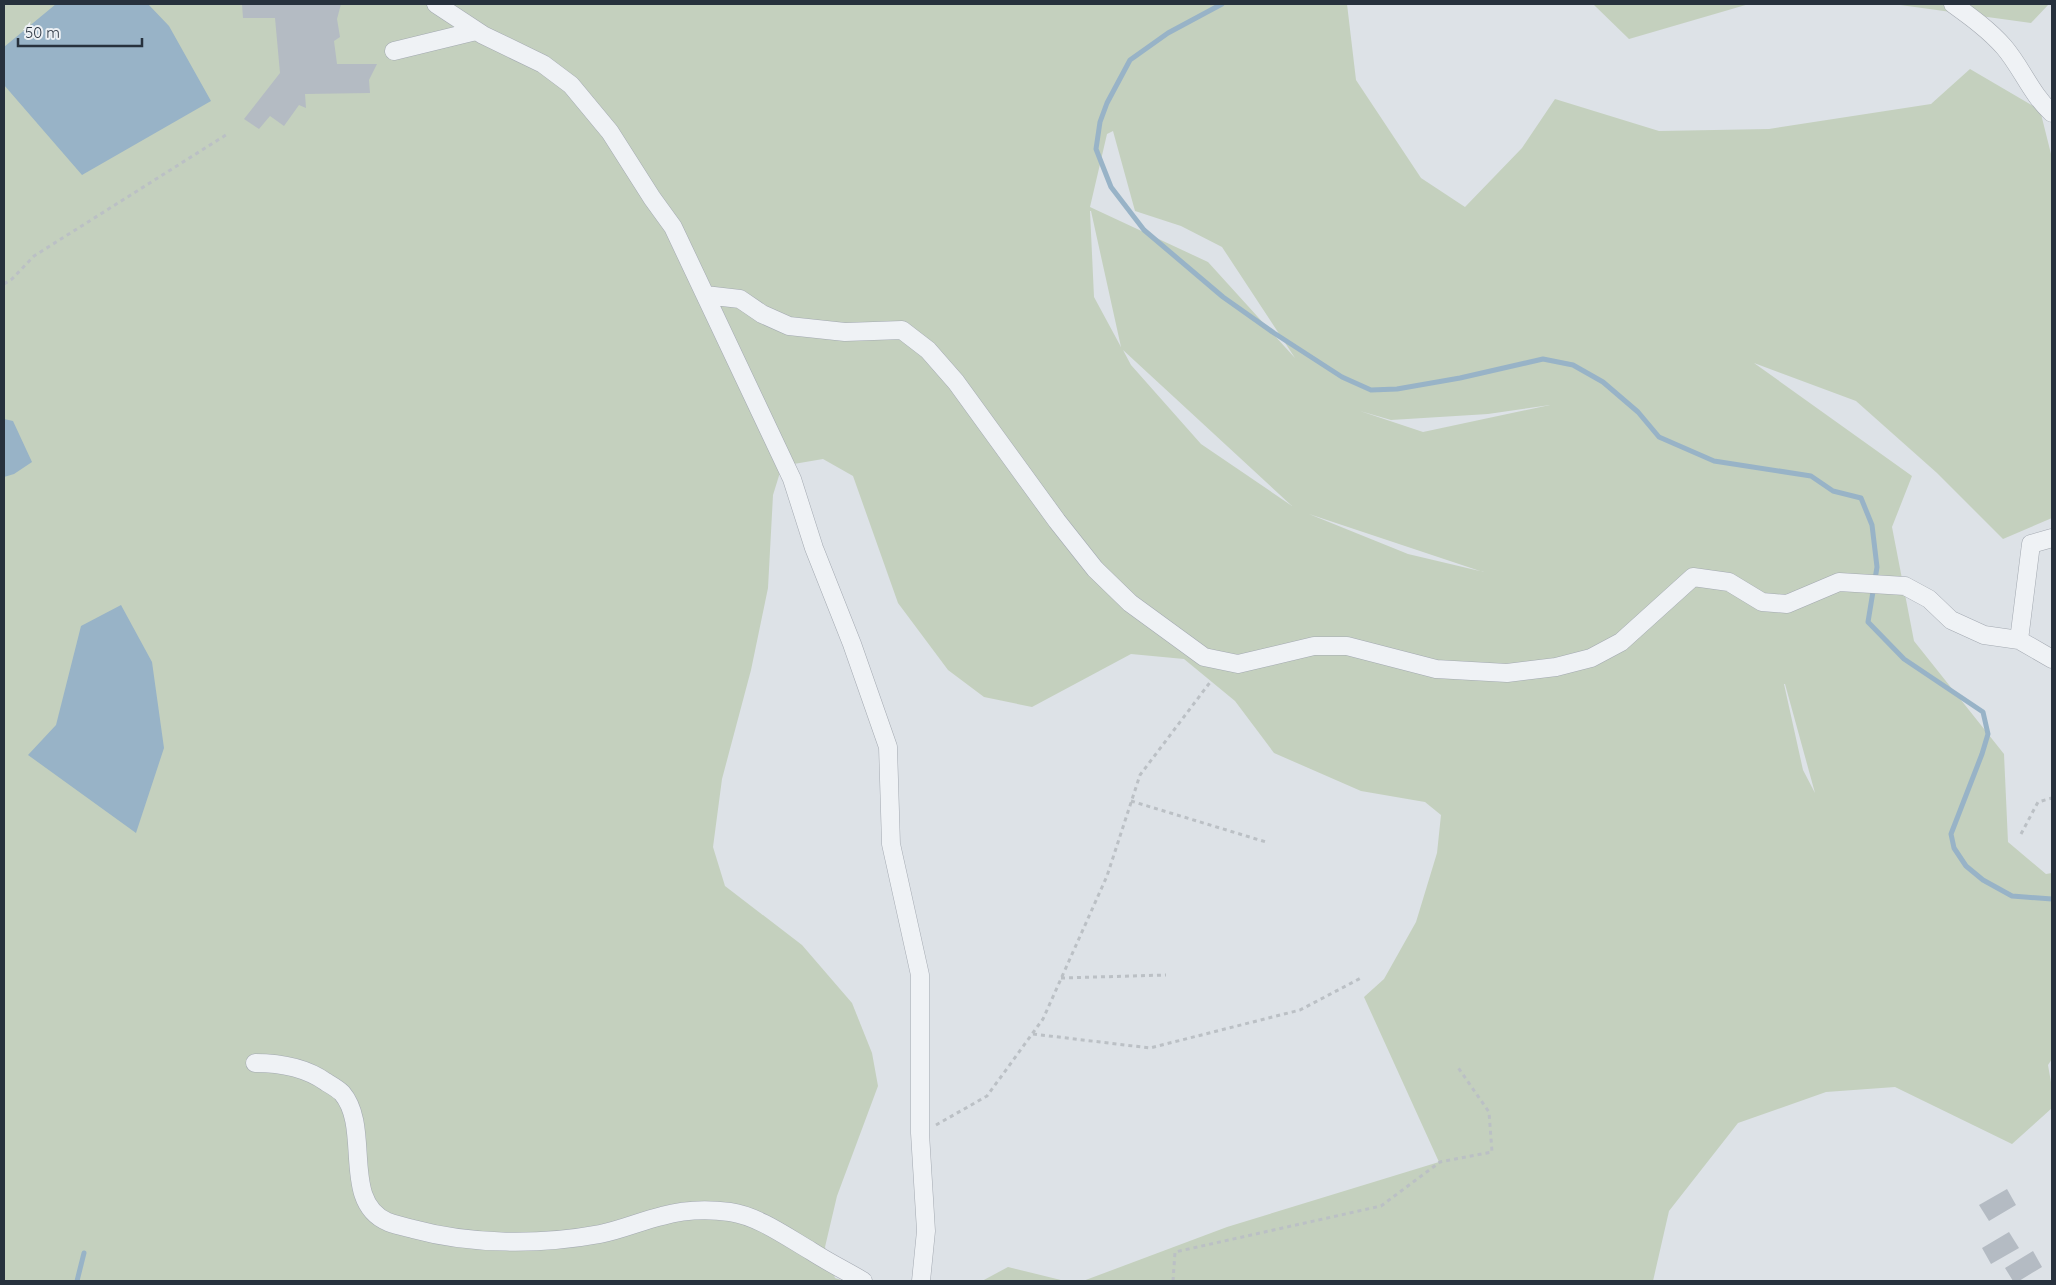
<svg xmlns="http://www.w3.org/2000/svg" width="2056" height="1285" font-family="Quicksand,sans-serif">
	<rect width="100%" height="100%" fill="#dde2e7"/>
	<path fill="#c4d0be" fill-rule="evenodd" d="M 4,4 L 1347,4 L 1356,80 L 1421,178 L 1465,207 L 1522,148 L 1555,99 L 1659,131 L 1769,129 L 1931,104 L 1970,69 L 2040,110 L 2052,158 L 2052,518 L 2003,539 L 1937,473 L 1856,401 L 1754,363 L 1912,476 L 1892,527 L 1914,641 L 2004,754 L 2008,842 L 2046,874 L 2052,873 L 2052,1059 L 2048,1065 L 2052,1088 L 2052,1108 L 2012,1144 L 1895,1087 L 1826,1092 L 1738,1123 L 1669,1211 L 1653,1281 L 1083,1281 L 1227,1227 L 1439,1162 L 1364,997 L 1384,979 L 1416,922 L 1437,853 L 1441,815 L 1425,802 L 1361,791 L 1274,753 L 1235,701 L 1184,659 L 1131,654 L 1032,707 L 984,697 L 948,670 L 898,603 L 853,476 L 823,459 L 782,466 L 773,495 L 768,588 L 751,670 L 722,779 L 713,847 L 725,886 L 802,945 L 852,1003 L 872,1053 L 878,1086 L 837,1196 L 825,1247 L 835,1278 L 844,1281 L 4,1281 ZM 1113,131 L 1135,211 L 1181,226 L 1222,247 L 1295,358 L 1208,262 L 1090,207 L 1107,134 ZM 1090,211 L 1091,211 L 1121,347 L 1094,297 ZM 1123,350 L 1292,506 L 1201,444 L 1131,365 ZM 1550,405 L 1423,432 L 1360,411 L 1391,420 L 1488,414 ZM 1309,514 L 1483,572 L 1484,572 L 1408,554 ZM 1784,684 L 1785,684 L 1815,793 L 1803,770 Z
		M 1593,4 L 1749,4 L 1629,39 Z
		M 1893,4 L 2049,4 L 2031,23 Z
		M 1008,1267 L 1065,1281 L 982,1281 Z"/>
	<path fill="#98b3c7" d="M 56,4 L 148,4 L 169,26 L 211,101 L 82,175 L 4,85 L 4,47 Z
		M 4,419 L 13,421 L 32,462 L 14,474 L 4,477 Z
		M 121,605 L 152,662 L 164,748 L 136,833 L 28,755 L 56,725 L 81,626 Z"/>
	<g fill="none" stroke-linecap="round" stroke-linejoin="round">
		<path stroke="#98b3c7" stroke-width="5" d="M 1222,4 L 1168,33 L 1130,60 L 1107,103 L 1100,122 L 1096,149 L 1111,187 L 1144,230 L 1223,297 L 1274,333 L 1342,377 L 1371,390 L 1397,389 L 1460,378 L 1543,359 L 1573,365 L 1603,382 L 1638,412 L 1659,437 L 1714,461 L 1811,476 L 1833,491 L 1861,498 L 1872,525 L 1877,567 L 1868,622 L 1904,659 L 1983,712 L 1988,734 L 1982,754 L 1951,834 L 1954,848 L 1966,866 L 1983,880 L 2012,896 L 2052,899
			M 77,1281 L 84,1253"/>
	</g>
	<path fill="#b4bbc3" d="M 242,4 L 341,4 L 337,19 L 340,37 L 334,41 L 337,64 L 377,64 L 369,80 L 370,93 L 305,94 L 306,108 L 299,105 L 284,126 L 270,116 L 259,129 L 244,119 L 280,73 L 275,18 L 243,18 Z
		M 2007,1189 L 2016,1205 L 1989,1221 L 1979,1205 Z
		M 2009,1232 L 2019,1248 L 1991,1264 L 1982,1248 Z
		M 2033,1251 L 2042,1267 L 2019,1281 L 2013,1281 L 2005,1268 Z"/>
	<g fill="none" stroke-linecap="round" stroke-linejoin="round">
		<defs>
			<path id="street" d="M 436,4 L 483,35 L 543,64 L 571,85 L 610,132 L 652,198 L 673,227 L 792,479 L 814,548 L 852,644 L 888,747 L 891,844 L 920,975 L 920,1133 L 926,1231 L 921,1281
				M 1953,4 C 1971,17 1989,30 2004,47 C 2022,68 2031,94 2052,113
				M 394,51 L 476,31
				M 705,295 L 740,299 L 762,314 L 789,326 L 845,332 L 902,330 L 928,350 L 956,382 L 1057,521 L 1095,569 L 1130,603 L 1204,657 L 1238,664 L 1314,646 L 1347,646 L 1436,669 L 1507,673 L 1556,667 L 1591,658 L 1621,642 L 1693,577 L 1729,582 L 1762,602 L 1787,604 L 1839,582 L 1905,586 L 1929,599 L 1951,620 L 1984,635 L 2019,640 L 2052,659
				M 2019,640 L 2031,544 L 2052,538
				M 255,1063 C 281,1063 305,1067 326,1082 C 331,1085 338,1089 342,1093 C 372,1128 340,1202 388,1222 C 396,1225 405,1227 413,1229 C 471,1245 541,1245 600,1234 C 621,1230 641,1221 662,1216 C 683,1210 708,1209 730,1212 C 758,1216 787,1237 811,1251 C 828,1262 846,1271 863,1281"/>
		</defs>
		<use href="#street" stroke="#a3a9b1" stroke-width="19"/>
		<path stroke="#bbc0c5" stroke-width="3" stroke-dasharray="4 4" stroke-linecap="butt" d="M 4,284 L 12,279 L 34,256 L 229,133
			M 1131,801 L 1266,842
			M 2021,834 L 2038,802 L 2052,798
			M 1061,978 L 1166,975
			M 1033,1034 L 1150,1048 L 1300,1010 L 1361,978
			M 936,1125 L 987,1096 L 1043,1019 L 1107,876 L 1140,775 L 1211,681
			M 1173,1281 L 1175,1252 L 1381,1206 L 1440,1162 L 1492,1152 L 1489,1112 L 1457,1066"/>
		<use href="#street" stroke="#eff2f5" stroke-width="18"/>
	</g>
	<rect width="2056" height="1285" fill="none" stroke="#27313d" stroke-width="10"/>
	<path d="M18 38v8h124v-8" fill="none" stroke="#27313d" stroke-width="2.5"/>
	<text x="25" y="38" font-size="15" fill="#27313d" stroke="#ecf0f4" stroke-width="4" paint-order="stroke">50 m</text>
</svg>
